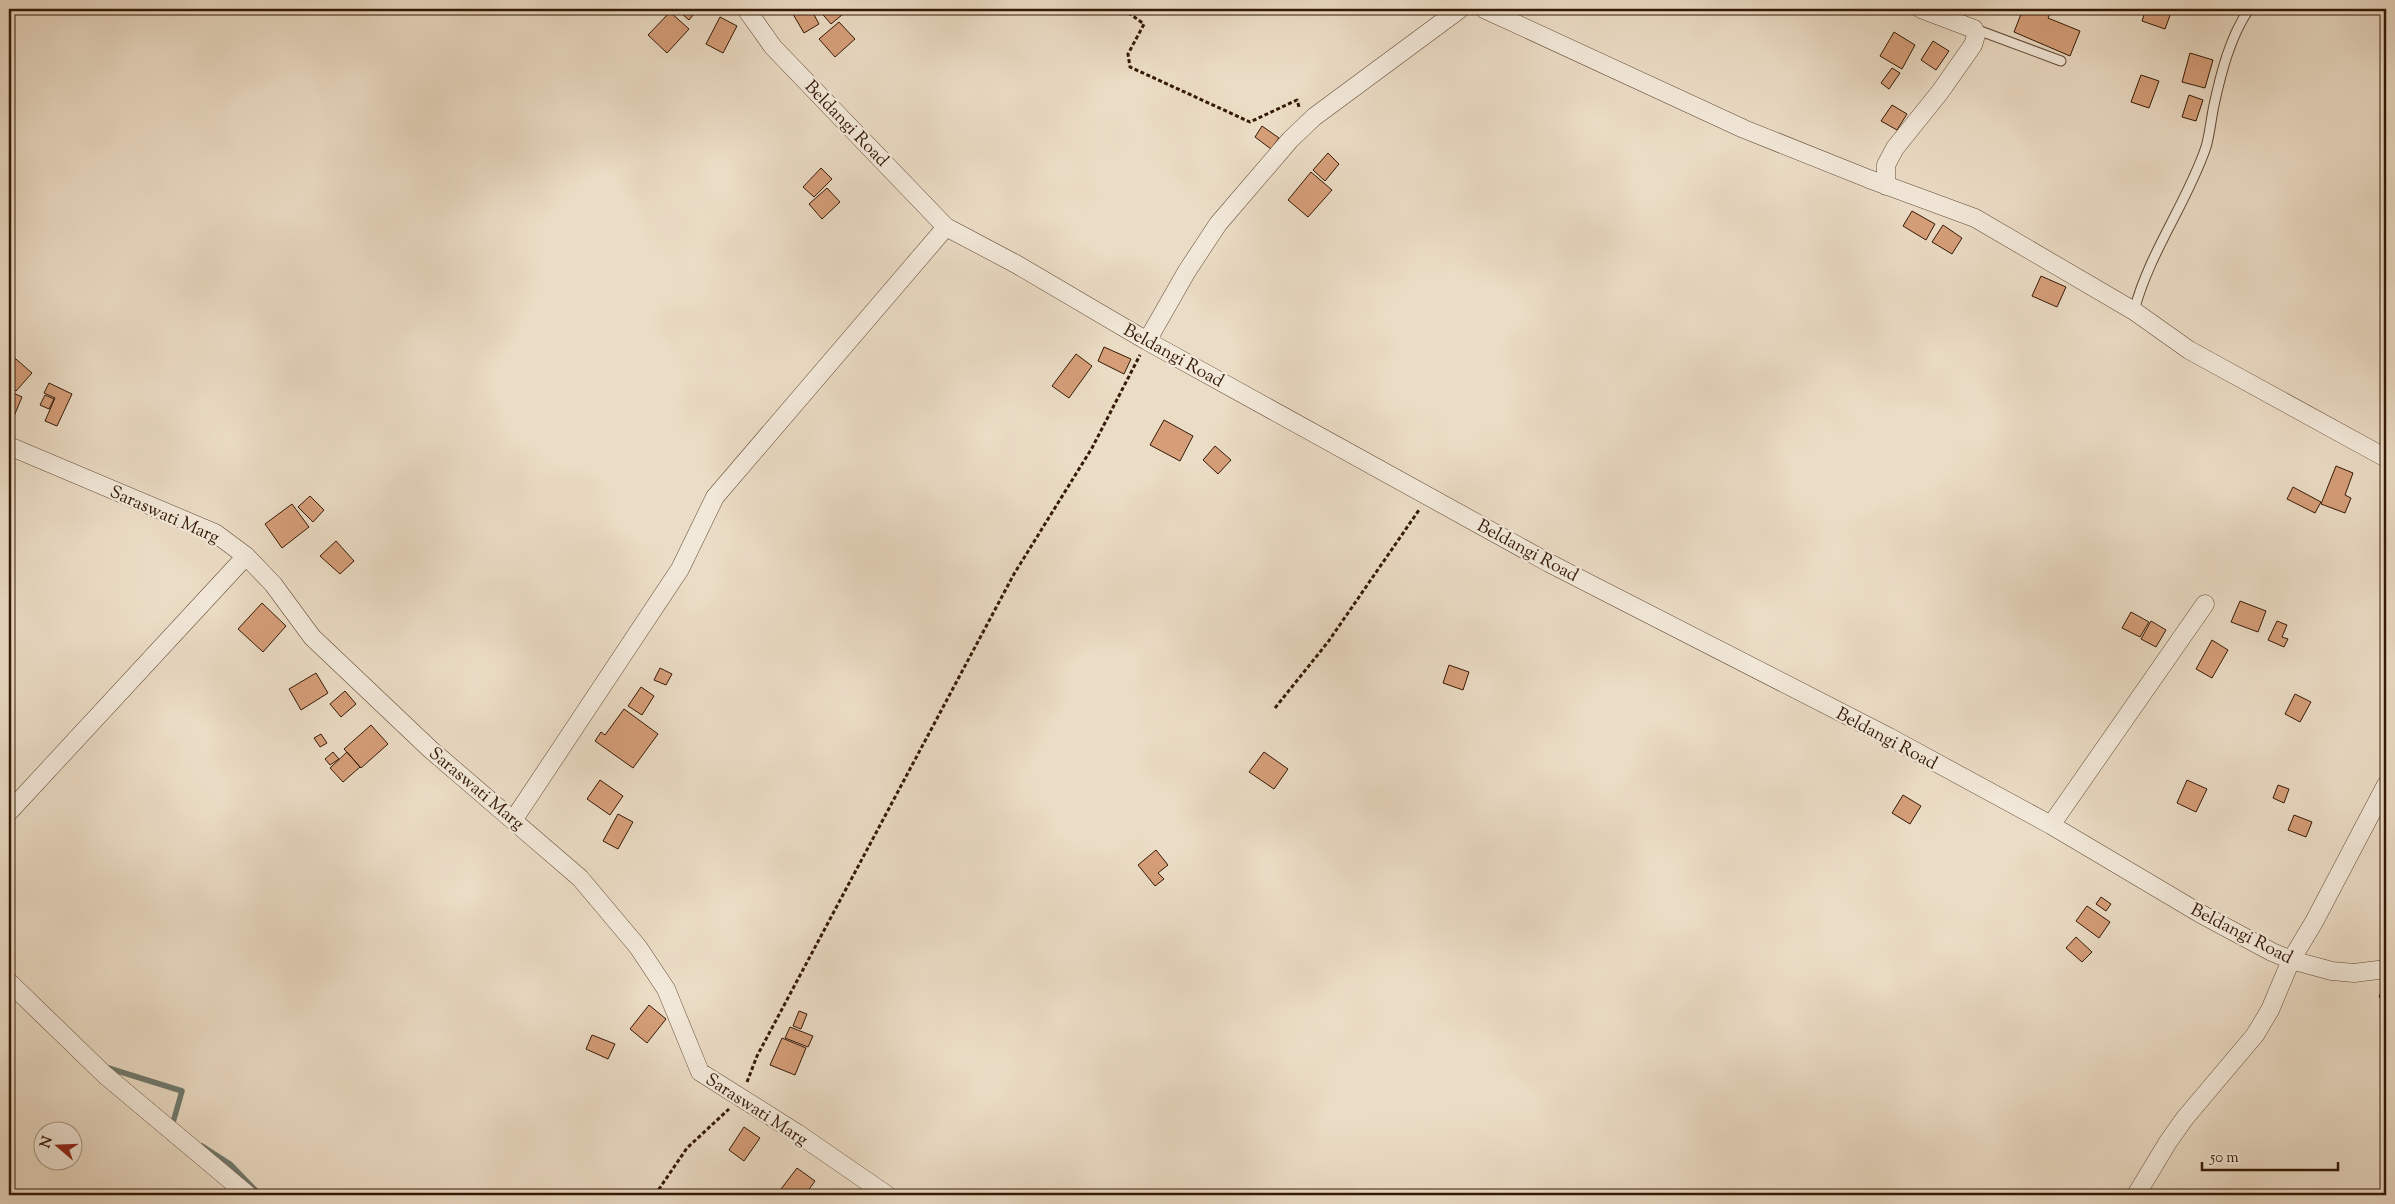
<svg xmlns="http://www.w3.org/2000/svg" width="2395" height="1204" font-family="'Sorts Mill Goudy',serif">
	<rect width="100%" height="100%" fill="#ebdcc5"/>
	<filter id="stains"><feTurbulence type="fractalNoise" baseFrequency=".004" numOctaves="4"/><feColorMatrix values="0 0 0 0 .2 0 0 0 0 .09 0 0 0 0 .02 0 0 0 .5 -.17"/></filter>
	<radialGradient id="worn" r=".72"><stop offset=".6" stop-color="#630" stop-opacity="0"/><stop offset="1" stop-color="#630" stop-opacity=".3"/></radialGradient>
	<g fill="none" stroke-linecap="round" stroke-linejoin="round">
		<path stroke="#707a6f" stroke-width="5.5" d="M 105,1067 L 182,1091 L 172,1126
			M 202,1146 L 230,1164 L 260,1195"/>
	</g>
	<path fill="#d59e79" stroke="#341905" d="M 676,9 L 698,9 L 689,20 Z
		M 790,9 L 811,9 L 819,24 L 804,33 Z
		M 818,9 L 847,9 L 848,10 L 831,24 Z
		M 2023,9 L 2052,9 L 2048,18 L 2080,31 L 2070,56 L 2014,32 Z
		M 2146,9 L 2172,10 L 2165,29 L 2142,21 Z
		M 670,12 L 689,29 L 667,53 L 648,35 Z
		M 720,17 L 737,26 L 723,53 L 706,44 Z
		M 839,22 L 855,39 L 835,57 L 819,39 Z
		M 1894,32 L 1915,45 L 1902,69 L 1880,56 Z
		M 1933,41 L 1949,51 L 1936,70 L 1921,60 Z
		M 2190,53 L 2213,60 L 2205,88 L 2182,82 Z
		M 1892,68 L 1900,73 L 1889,89 L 1881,83 Z
		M 2141,75 L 2159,81 L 2149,108 L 2131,102 Z
		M 2189,95 L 2203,100 L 2196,121 L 2182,117 Z
		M 1892,105 L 1907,114 L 1897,130 L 1881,121 Z
		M 1262,126 L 1279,138 L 1271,149 L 1255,137 Z
		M 1328,153 L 1339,164 L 1325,181 L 1313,170 Z
		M 821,168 L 832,179 L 814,197 L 803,187 Z
		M 1311,172 L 1332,190 L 1308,217 L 1288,200 Z
		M 827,188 L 840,202 L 822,219 L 809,204 Z
		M 1912,211 L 1935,224 L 1926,240 L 1903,226 Z
		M 1943,225 L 1962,238 L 1952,254 L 1932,242 Z
		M 2041,276 L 2066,287 L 2057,307 L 2032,296 Z
		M 1104,347 L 1131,359 L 1124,374 L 1098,361 Z
		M 9,353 L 32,373 L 16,391 L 9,385 Z
		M 1076,354 L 1092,366 L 1069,398 L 1052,386 Z
		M 49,383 L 72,394 L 57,426 L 45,421 L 55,398 L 44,393 Z
		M 9,391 L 22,397 L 14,416 L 9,414 Z
		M 45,395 L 54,399 L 49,409 L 40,405 Z
		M 1164,420 L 1193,436 L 1180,461 L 1150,445 Z
		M 1215,446 L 1231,460 L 1218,474 L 1203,460 Z
		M 2336,466 L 2353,473 L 2345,495 L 2351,498 L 2345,513 L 2321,504 Z
		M 2293,487 L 2321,502 L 2315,513 L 2287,499 Z
		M 310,496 L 324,510 L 313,522 L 298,507 Z
		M 292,504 L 309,527 L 282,548 L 265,524 Z
		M 336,541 L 354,561 L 340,574 L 320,556 Z
		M 2240,601 L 2266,611 L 2258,632 L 2231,622 Z
		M 262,603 L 286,626 L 263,652 L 238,629 Z
		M 2131,612 L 2149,622 L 2140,637 L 2122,628 Z
		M 2151,621 L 2166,630 L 2156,647 L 2141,639 Z
		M 2277,621 L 2287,625 L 2282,637 L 2288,639 L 2284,647 L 2268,640 Z
		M 2212,640 L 2228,650 L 2212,678 L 2196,669 Z
		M 1449,665 L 1469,672 L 1463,690 L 1443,683 Z
		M 660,668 L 672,674 L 666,685 L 654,680 Z
		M 316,673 L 328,693 L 301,710 L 289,689 Z
		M 641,687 L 654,696 L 642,715 L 628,706 Z
		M 345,691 L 356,704 L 341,717 L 330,704 Z
		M 2295,694 L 2311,702 L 2300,722 L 2285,714 Z
		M 624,709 L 658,734 L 633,768 L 595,741 L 601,732 L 605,735 Z
		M 371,725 L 388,744 L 361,768 L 344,749 Z
		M 321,734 L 327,743 L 320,747 L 314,738 Z
		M 333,752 L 339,759 L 330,765 L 325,759 Z
		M 347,752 L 360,767 L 343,782 L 330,768 Z
		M 1264,752 L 1288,769 L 1274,789 L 1249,772 Z
		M 600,780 L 623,796 L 610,815 L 587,799 Z
		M 2187,780 L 2207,789 L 2196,812 L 2177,803 Z
		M 2278,785 L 2289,789 L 2284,803 L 2273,798 Z
		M 1903,795 L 1921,806 L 1910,824 L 1892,813 Z
		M 618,814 L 633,822 L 618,849 L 603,841 Z
		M 2294,815 L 2312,822 L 2306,837 L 2288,830 Z
		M 1156,850 L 1168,865 L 1158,873 L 1164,879 L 1155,886 L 1138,865 Z
		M 2101,897 L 2111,904 L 2106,911 L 2096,904 Z
		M 2087,906 L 2110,922 L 2099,938 L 2076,921 Z
		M 2076,937 L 2092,952 L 2082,962 L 2066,948 Z
		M 2383,987 L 2386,988 L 2386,1000 L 2379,997 Z
		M 649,1005 L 666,1019 L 647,1043 L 630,1029 Z
		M 799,1011 L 807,1014 L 801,1029 L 793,1026 Z
		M 790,1027 L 813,1036 L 808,1047 L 785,1038 Z
		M 592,1035 L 615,1044 L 608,1059 L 586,1049 Z
		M 782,1038 L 806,1048 L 795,1075 L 770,1065 Z
		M 744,1127 L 760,1138 L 744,1161 L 729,1150 Z
		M 797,1168 L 815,1181 L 805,1195 L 781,1195 L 778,1193 Z"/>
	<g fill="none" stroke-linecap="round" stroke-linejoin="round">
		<defs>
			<path id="lane" d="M 1975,29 L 2061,61
				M 2134,311 C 2149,253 2187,203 2206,147 C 2210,133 2211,119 2214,105 C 2221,73 2230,37 2249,9"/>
			<path id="street" d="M 746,9 L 773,47 L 946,227 L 1016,264 L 1147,341 L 1549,563 L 1889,737 L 2051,825 L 2201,914 L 2272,952 L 2291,960 L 2332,971 L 2354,973 L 2386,969
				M 1484,9 L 1744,129 L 1869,179 L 1975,218 L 2134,311 L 2189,350 L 2386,458
				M 1886,186 L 1886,165 L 1895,148 L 1940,92 L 1973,45 L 1976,35 L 1974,29 L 1921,9
				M 1147,341 L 1187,271 L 1218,224 L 1290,140 L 1314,117 L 1460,9
				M 9,446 L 215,533 L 246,556 L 273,584 L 312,637 L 430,749 L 580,878 L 638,947 L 666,989 L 700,1072 L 797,1133 L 887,1195
				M 9,812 L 246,556
				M 514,819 L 680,569 L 715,497 L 946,227
				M 2051,825 L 2205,604
				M 9,982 L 105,1075 L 248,1195
				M 2136,1195 L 2168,1142 L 2185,1118 L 2255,1035 L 2270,1010 L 2291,960 L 2314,922 L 2386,785"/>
		</defs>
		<use href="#lane" stroke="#624a35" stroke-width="11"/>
		<use href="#street" stroke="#624a35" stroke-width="19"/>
		<path stroke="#341905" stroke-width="3" stroke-dasharray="4 2.5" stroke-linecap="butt" d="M 1123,9 L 1144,24 L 1128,54 L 1130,67 L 1250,122 L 1297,100 L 1299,107
			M 1275,708 L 1328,642 L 1419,510
			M 747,1082 L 757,1056 L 1014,574 L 1092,448 L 1140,355
			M 655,1195 L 687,1148 L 729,1109"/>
		<use href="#lane" stroke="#f2e8d9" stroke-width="9"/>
		<use href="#street" stroke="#f2e8d9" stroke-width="18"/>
	</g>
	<g text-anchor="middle" stroke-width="4.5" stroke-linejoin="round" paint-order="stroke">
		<g font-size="18" fill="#341905" stroke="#f2e8d9">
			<text transform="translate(847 123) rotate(46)" y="6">Beldangi Road</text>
			<text transform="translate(1174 355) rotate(29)" y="6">Beldangi Road</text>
			<text transform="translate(165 514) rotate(24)" y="6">Saraswati Marg</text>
			<text transform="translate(1528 550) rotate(28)" y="6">Beldangi Road</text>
			<text transform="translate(1887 738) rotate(28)" y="6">Beldangi Road</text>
			<text transform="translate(477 788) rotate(40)" y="6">Saraswati Marg</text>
			<text transform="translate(2242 933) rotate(27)" y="6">Beldangi Road</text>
			<text transform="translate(757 1109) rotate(33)" y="6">Saraswati Marg</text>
		</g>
	</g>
	<rect width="2395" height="1204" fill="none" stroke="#ebdcc5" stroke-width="30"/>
	<rect x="10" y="10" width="2375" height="1184" fill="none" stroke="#341905" stroke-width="2.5"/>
	<rect x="15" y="15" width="2365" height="1174" fill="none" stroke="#341905"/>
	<g transform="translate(58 1146) rotate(289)"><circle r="24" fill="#f2e8d9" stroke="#a69584"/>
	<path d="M0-4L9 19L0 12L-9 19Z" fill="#8f2418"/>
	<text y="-8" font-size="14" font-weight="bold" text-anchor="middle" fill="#341905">N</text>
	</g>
	<path d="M2202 1162v8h136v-8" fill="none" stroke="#341905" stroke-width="2.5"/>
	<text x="2210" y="1162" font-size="15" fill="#341905" stroke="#f2e8d9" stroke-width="4" paint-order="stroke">50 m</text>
	<rect width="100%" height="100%" filter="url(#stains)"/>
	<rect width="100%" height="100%" fill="url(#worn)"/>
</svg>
